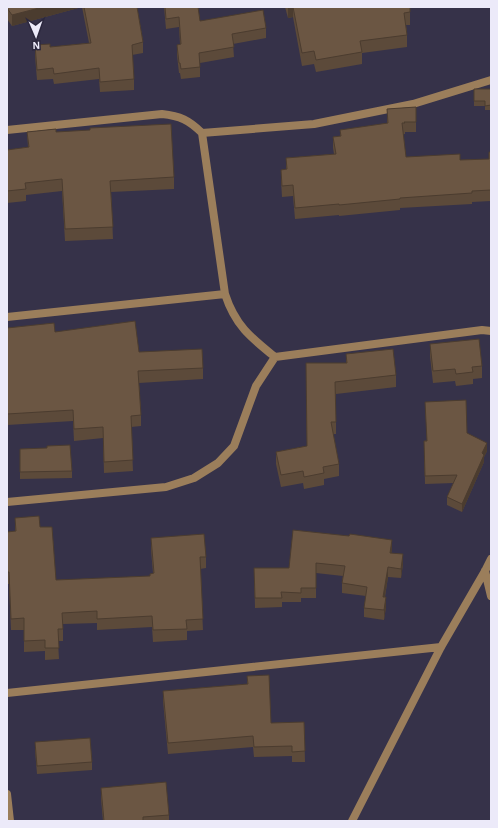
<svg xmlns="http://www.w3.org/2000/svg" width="498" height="828" font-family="'Alegreya Sans',sans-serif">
	<rect width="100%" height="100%" fill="#363249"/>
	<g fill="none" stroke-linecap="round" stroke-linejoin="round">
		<path stroke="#9b7e5b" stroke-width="8" d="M 7,130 L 162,114 C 180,116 189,120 202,133 L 225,294 C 235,325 250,337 275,357 L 482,330 L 491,331
			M 202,133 L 314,124 L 413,104 L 491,80
			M 7,317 L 225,294
			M 7,502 L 166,487 L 194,478 L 218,463 L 234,446 L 256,386 L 275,357
			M 485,571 L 491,596
			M 7,693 L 441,647
			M 7,794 L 10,821
			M 352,821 L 441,647 L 485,571 L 491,559"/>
	</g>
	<path fill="#5c4a3a" d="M 7,7 L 137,7 L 143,42 L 143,53 L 132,55 L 134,79 L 134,90 L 100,92 L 99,79 L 54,84 L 53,79 L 37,80 L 35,56 L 35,45 L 50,47 L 89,43 L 82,7 L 12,26 L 7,19 Z
		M 164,7 L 198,7 L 200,21 L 266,28 L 266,38 L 233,44 L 234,57 L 200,63 L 200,77 L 181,79 L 180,73 L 179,73 L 177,55 L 177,45 L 180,44 L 179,27 L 166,29 Z
		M 285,7 L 410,7 L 410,25 L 406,25 L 407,35 L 407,47 L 362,53 L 362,64 L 316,72 L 314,64 L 302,66 L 293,17 L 288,18 Z
		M 474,89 L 491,89 L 491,110 L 485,110 L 485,106 L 474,106 Z
		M 416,107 L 416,132 L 405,132 L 405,134 L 403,134 L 406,157 L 460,160 L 489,159 L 491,152 L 491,201 L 472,202 L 472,204 L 400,208 L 400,210 L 339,216 L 339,215 L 295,219 L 293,196 L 282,197 L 281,181 L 281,170 L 286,169 L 286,158 L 334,154 L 333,148 L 333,137 L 340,136 L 340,130 L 387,124 L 387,109 Z
		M 27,132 L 56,132 L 174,177 L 174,189 L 111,192 L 113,239 L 65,241 L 62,191 L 26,195 L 26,201 L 7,203 L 7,150 L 28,147 Z
		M 7,328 L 55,332 L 139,352 L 203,368 L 203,379 L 139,383 L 141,415 L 141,426 L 131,427 L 133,471 L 104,473 L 103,438 L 74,441 L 73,421 L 7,425 Z
		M 430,344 L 482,366 L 482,378 L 473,379 L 473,384 L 456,386 L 455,381 L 433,383 L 430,356 Z
		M 346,354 L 396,375 L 396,387 L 336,394 L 336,434 L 333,434 L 339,464 L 339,476 L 324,479 L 324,485 L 304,489 L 303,483 L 281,487 L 276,464 L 276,452 L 307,446 L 306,363 L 346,363 Z
		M 467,433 L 487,451 L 484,457 L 484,462 L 462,512 L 447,505 L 447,497 L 454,483 L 425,484 L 424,441 Z
		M 47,448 L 72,471 L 72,478 L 20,479 L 20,449 Z
		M 15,518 L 40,527 L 56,580 L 150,576 L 153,573 L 151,550 L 151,538 L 206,557 L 206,568 L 200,569 L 203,630 L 187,631 L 187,640 L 153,642 L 152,627 L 97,630 L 97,623 L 63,624 L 63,641 L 58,641 L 59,659 L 45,660 L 45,651 L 24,652 L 24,630 L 11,630 L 9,584 L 7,584 L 7,532 L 15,531 Z
		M 392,550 L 391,553 L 403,564 L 401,578 L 388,577 L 385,597 L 386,607 L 384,620 L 364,617 L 364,608 L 366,596 L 342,593 L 342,583 L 343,576 L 316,573 L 316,598 L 301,598 L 301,602 L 282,602 L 282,607 L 255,608 L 254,568 L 289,568 Z
		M 247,676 L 271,723 L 304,722 L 305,762 L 292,762 L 292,756 L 254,757 L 253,747 L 168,754 L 163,701 L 163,691 L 247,684 Z
		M 35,742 L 92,762 L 92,770 L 37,774 L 35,750 Z
		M 101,788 L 169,815 L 169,821 L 103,821 L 101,799 Z"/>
	<path fill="#4b3c2f" d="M 43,7 L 82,7 L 12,26 L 12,15 Z
		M 288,7 L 293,7 L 293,17 L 288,18 Z
		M 487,443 L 487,451 L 484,457 L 484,462 L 462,512 L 462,504 L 482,453 Z
		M 392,540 L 392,550 L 390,562 L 390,553 Z
		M 403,554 L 403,564 L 401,578 L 401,569 Z
		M 388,567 L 388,577 L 383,607 L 383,597 Z
		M 386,597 L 386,607 L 384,620 L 384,610 Z"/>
	<path fill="#6b5643" stroke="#4b3c2f" d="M 7,7 L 43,7 L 12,15 L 7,8 Z
		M 84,7 L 137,7 L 143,42 L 132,45 L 134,79 L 100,82 L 99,68 L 54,74 L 53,68 L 37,70 L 35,45 L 50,44 L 50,47 L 91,43 Z
		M 165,7 L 198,7 L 200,21 L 263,10 L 266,28 L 232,34 L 234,47 L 199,53 L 200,67 L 181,69 L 180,63 L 179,63 L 177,45 L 181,44 L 179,17 L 166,19 Z
		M 293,7 L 410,7 L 410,12 L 404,13 L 407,35 L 360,41 L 362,52 L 316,60 L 314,51 L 302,53 Z
		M 474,89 L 491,89 L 491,105 L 485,106 L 485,101 L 474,101 Z
		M 416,107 L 416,122 L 404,122 L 405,123 L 402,123 L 406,157 L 460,154 L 460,160 L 489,159 L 489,152 L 491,152 L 491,190 L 472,191 L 472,193 L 400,198 L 400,199 L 339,205 L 339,204 L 295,208 L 293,185 L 282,186 L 281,170 L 287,169 L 286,158 L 336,154 L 333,137 L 341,136 L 340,130 L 388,123 L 387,109 Z
		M 171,124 L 174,177 L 110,181 L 113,227 L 65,229 L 62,179 L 25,183 L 26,189 L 7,191 L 7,150 L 29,147 L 27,132 L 56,129 L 56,132 L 90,130 L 90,128 Z
		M 135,321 L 139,352 L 202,349 L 203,368 L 138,371 L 141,415 L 131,416 L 133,460 L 104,462 L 103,427 L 74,429 L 73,410 L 7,414 L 7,328 L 54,323 L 55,332 Z
		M 479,339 L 482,366 L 472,367 L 473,372 L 456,374 L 455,369 L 433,371 L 430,344 Z
		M 393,349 L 396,375 L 335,382 L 336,422 L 331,422 L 339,464 L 323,467 L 324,473 L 304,477 L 303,471 L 281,475 L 276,452 L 307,446 L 306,363 L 347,363 L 346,354 Z
		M 466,400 L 467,433 L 487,443 L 482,453 L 484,455 L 462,504 L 447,497 L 457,475 L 425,476 L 424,441 L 427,441 L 425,402 Z
		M 70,445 L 72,471 L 20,472 L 20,449 L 47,448 L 47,446 Z
		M 39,516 L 40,527 L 52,527 L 56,580 L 150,576 L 150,574 L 154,573 L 151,538 L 204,534 L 206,557 L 200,557 L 203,619 L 186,620 L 187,629 L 153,630 L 152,616 L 97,619 L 97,611 L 62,613 L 63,629 L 58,629 L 59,648 L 45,648 L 45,640 L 24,641 L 24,618 L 11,619 L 9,572 L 7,572 L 7,532 L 16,531 L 15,518 Z
		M 293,530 L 349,536 L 350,534 L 392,540 L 390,553 L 403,554 L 401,569 L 388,567 L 383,597 L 386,597 L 384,610 L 364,608 L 367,587 L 342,583 L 345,566 L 316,563 L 316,588 L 301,588 L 301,593 L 281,592 L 282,598 L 255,598 L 254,568 L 289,568 Z
		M 269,675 L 271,723 L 304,722 L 305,751 L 292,752 L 292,746 L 254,747 L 253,736 L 168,743 L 163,691 L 248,684 L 247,676 Z
		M 90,738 L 92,762 L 37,766 L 35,742 Z
		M 166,782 L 169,815 L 143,817 L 143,821 L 104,821 L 101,788 Z"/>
	<rect width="498" height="828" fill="none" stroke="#eceaf9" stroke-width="16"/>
	<g transform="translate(36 36) rotate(178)" stroke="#2c283e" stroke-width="3" paint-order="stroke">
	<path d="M0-3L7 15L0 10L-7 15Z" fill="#eceaf9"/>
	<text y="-6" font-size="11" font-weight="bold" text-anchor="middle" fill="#eceaf9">N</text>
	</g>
</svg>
